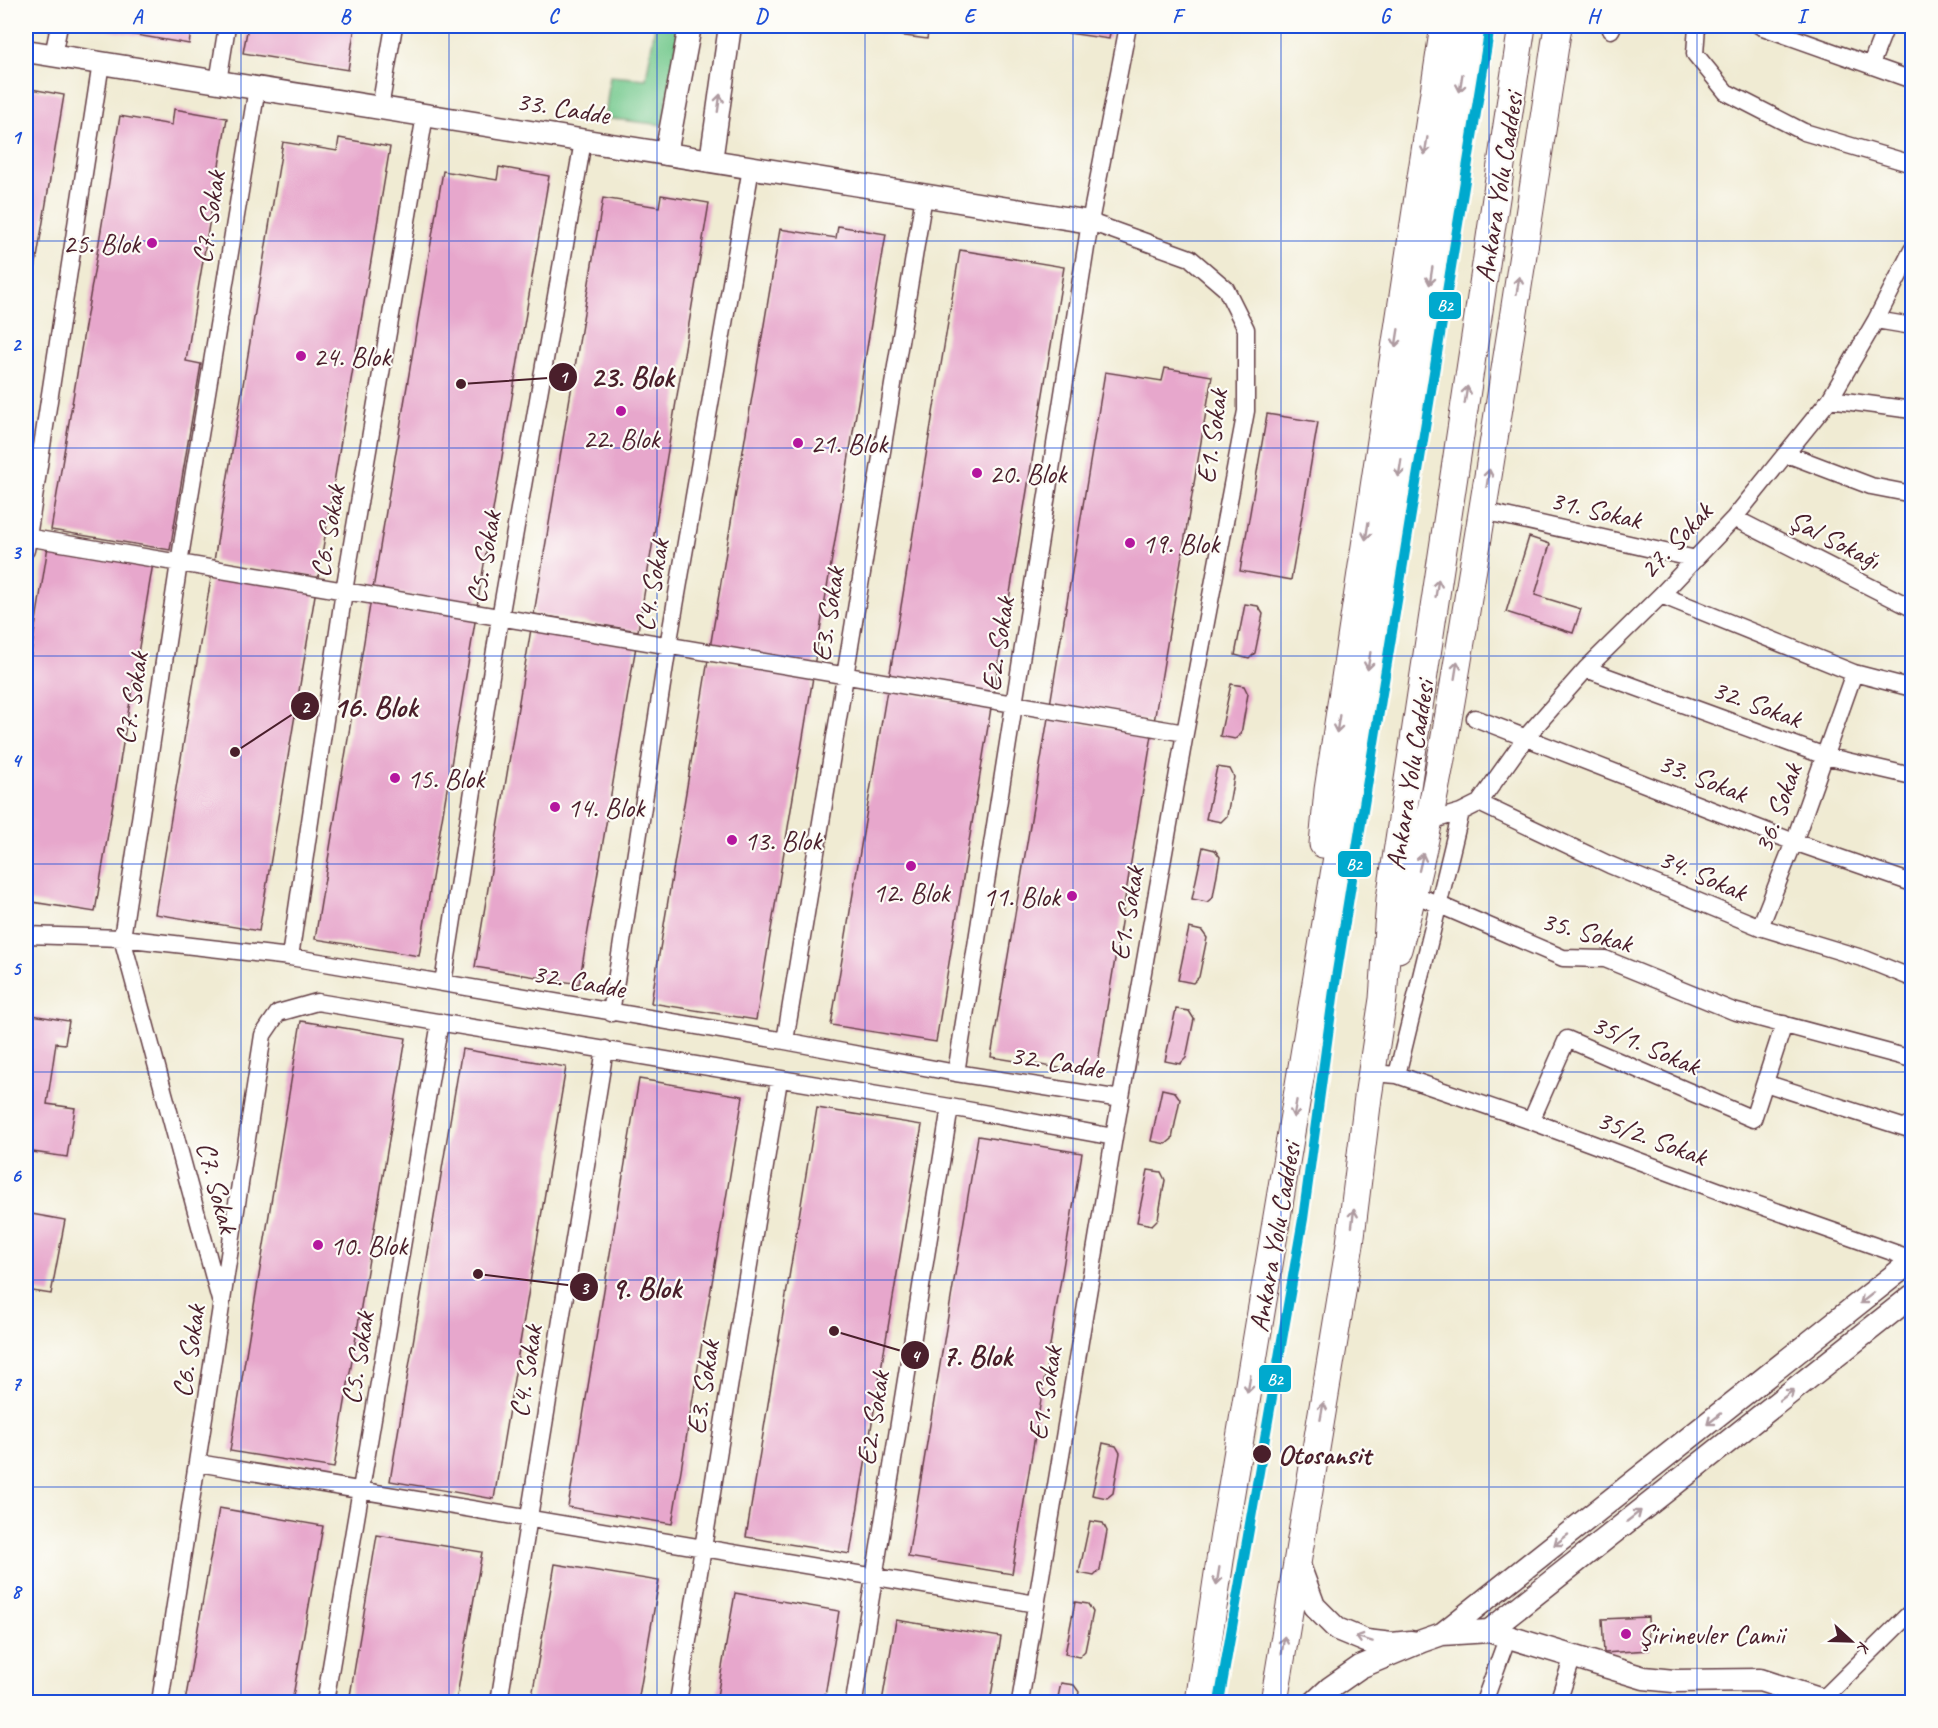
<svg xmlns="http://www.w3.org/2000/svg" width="1938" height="1728" font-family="Caveat,sans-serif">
	<rect width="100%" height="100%" fill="#fdfcf7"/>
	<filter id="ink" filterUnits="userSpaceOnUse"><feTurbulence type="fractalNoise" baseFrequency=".0167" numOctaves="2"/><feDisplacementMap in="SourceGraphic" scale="12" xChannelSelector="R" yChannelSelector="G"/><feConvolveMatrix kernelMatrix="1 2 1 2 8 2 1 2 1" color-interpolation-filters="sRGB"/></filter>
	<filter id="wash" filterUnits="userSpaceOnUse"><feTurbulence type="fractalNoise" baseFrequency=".008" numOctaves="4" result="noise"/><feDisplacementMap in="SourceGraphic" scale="24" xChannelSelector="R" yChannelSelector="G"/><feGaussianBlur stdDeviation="1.35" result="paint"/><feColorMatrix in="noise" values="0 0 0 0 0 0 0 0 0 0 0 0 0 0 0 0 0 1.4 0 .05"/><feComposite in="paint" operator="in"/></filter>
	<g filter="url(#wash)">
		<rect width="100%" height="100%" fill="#f0ebd3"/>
		<path fill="#74c98e" stroke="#5f745c" stroke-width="1.5" d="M 655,26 L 680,26 L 663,125 L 605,118 L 610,76 L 646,79 Z"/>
		<g id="blocks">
			<path fill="#e7a7cc" d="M 83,26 L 192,26 L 189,44 Z
				M 248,26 L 355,26 L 348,70 L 243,53 Z
				M 877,26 L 929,26 L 927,39 L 876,32 Z
				M 1021,26 L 1111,26 L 1109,39 Z
				M 26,88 L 64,95 L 27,318 L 26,317 Z
				M 174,109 L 227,118 L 186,361 L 201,364 L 170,550 L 51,530 L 120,116 L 172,125 Z
				M 339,138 L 390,147 L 318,578 L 214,561 L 283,142 L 337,151 Z
				M 499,167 L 549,176 L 477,606 L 373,589 L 443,171 L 497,180 Z
				M 661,195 L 709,203 L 638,631 L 534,614 L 603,198 L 659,207 Z
				M 838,226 L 886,234 L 814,666 L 710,648 L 780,229 L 836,238 Z
				M 960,250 L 1064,267 L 993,696 L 889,679 Z
				M 1165,368 L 1212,376 L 1154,722 L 1050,705 L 1105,372 L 1162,381 Z
				M 1267,414 L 1318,422 L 1291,580 L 1240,571 Z
				M 1529,537 L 1550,544 L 1535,595 L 1581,609 L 1573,633 L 1506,612 Z
				M 48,546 L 153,563 L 95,912 L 26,901 L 26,684 Z
				M 212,572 L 316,589 L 259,931 L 155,914 Z
				M 371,599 L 476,616 L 419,956 L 315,939 Z
				M 1245,604 L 1258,606 L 1263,614 L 1255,653 L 1249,659 L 1235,655 Z
				M 531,629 L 636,646 L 579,984 L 475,967 Z
				M 708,660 L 813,677 L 756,1020 L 651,1003 Z
				M 1231,684 L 1244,686 L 1248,694 L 1241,734 L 1235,739 L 1220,736 Z
				M 887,690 L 991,708 L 936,1042 L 831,1025 Z
				M 1048,718 L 1152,735 L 1096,1074 L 991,1057 Z
				M 1217,767 L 1230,769 L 1234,777 L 1227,816 L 1221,822 L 1206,819 Z
				M 1203,847 L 1215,850 L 1220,857 L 1213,897 L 1207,902 L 1192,899 Z
				M 1189,928 L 1202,931 L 1207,938 L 1199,977 L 1193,983 L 1178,980 Z
				M 1176,1009 L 1189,1011 L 1194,1019 L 1186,1058 L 1180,1064 L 1165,1061 Z
				M 26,1014 L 69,1021 L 65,1044 L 56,1043 L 47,1104 L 75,1108 L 67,1157 L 26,1151 Z
				M 301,1021 L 406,1038 L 334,1468 L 230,1451 Z
				M 462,1049 L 566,1067 L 494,1499 L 390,1481 Z
				M 639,1079 L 743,1096 L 672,1524 L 568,1507 Z
				M 1162,1089 L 1175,1092 L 1180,1099 L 1172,1139 L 1166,1144 L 1151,1141 Z
				M 817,1108 L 922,1125 L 850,1554 L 746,1537 Z
				M 978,1136 L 1082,1153 L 1012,1574 L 908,1557 Z
				M 1148,1170 L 1161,1172 L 1165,1180 L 1158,1219 L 1152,1225 L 1137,1222 Z
				M 26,1213 L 65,1220 L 51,1294 L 26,1290 Z
				M 1103,1443 L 1116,1446 L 1120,1453 L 1113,1493 L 1107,1498 L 1092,1495 Z
				M 219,1508 L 323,1526 L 292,1702 L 185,1702 Z
				M 1090,1521 L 1103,1523 L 1107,1531 L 1100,1570 L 1094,1576 L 1079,1573 Z
				M 377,1535 L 482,1552 L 456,1702 L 349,1702 Z
				M 555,1564 L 659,1581 L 638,1702 L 531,1702 Z
				M 735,1593 L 839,1611 L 824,1702 L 716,1702 Z
				M 1075,1602 L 1088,1604 L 1093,1612 L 1085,1651 L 1079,1657 L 1065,1654 Z
				M 1648,1617 L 1649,1650 L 1604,1653 L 1602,1619 Z
				M 896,1620 L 1001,1637 L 990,1702 L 882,1702 Z
				M 1061,1683 L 1074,1685 L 1079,1692 L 1077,1702 L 1057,1702 Z"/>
		</g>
	</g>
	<g filter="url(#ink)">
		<use href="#blocks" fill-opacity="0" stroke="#633e44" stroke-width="1.5"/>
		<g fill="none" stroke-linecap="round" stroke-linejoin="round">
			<defs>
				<path id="minor" d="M 1697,26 L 1695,54 L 1726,92 L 1804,132 L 1912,164
					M 1760,26 L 1912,80
					M 1611,30 L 1613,26
					M 53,55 L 59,26
					M 1871,64 L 1886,26
					M 218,82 L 227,26
					M 380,108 L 394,26
					M 1876,320 L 1912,326
					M 1830,399 L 1912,410
					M 1787,454 L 1871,486 L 1912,494
					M 1483,511 L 1696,559
					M 1734,518 L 1912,608
					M 26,537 L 1185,733
					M 26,550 L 101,63
					M 1661,595 L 1854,673 L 1912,688
					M 1586,669 L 1825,756 L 1912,776
					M 1475,718 L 1794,842 L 1912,883
					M 1479,803 L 1610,865 L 1760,927 L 1865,959 L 1912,978
					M 1430,821 L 1461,812 L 1479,803 L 1526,737 L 1586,669 L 1661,595 L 1734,518 L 1830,399 L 1876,320 L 1912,250
					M 1414,894 L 1563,958 L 1605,959 L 1733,1011 L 1912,1059
					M 1760,927 L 1794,842 L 1854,673
					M 26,935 L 122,938 L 290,957 L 785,1041 L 956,1073 L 1121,1099
					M 290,957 L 344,591 L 425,115
					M 443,983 L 500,618 L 583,141
					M 611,1013 L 668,646 L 751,168
					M 785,1041 L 924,196
					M 956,1073 L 1090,222 L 1128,26
					M 1372,1073 L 1397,1075 L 1531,1121 L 1733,1196 L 1912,1259
					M 1397,1075 L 1461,812
					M 1765,1083 L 1912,1130
					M 1531,1121 L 1567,1039 L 1753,1119 L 1784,1024
					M 220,1300 L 122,938 L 179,563 L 257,88
					M 198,1463 L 1036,1604
					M 1822,1700 L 1912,1611
					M 160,1702 L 263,1035 L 278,1013 L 317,1002 L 950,1107 L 1114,1137
					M 325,1702 L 440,1022
					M 499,1702 L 605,1049
					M 678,1702 L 779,1080
					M 854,1702 L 950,1107
					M 1020,1702 L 1114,1137 L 1185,733 L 1246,411 L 1246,329 L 1226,289 L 1190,258 L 1090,222
					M 1484,1702 L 1508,1636
					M 1558,1702 L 1573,1656"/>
				<path id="secondary" d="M 26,51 L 1090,222
					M 666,154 L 690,26
					M 711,161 L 730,26
					M 1297,1560 L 1314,1606 L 1337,1629 L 1366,1641 L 1392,1644 L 1411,1642
					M 1489,1631 L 1912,1296
					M 1442,1634 L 1912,1261
					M 1315,1702 L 1330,1688 L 1360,1667 L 1422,1641 L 1442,1634 L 1489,1631 L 1644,1678 L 1674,1681 L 1760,1680 L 1828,1702"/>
				<path id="trunk" d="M 1323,844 L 1328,790 L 1444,26
					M 1398,949 C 1432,828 1451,704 1471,580 C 1502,395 1530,210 1558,26
					M 1199,1702 L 1223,1540 L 1342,827 L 1471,26
					M 1274,1702 L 1350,1244 L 1368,1097 L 1383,999 L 1390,899 L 1522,26"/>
			</defs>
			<use href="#minor" stroke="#633e44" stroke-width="19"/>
			<use href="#secondary" stroke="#633e44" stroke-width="25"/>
			<use href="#trunk" stroke="#633e44" stroke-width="29"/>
			<use href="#minor" stroke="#fff" stroke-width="16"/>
			<use href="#secondary" stroke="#fff" stroke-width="22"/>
			<use href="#trunk" stroke="#fff" stroke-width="27"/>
			<defs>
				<path id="metro-1" d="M 1219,1702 L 1303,1219 L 1334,990 L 1490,26"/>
			</defs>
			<use href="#metro-1" stroke="#fdfcf7" stroke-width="15"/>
			<use href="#metro-1" stroke="#00a9ce" stroke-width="10"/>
		</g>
		<defs><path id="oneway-shaft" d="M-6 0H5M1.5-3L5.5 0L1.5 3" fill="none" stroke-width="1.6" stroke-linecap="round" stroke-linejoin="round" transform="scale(1.5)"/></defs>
		<g stroke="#ae9aa0">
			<use href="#oneway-shaft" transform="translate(1461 83) rotate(99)"/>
			<use href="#oneway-shaft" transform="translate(719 103) rotate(-82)"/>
			<use href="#oneway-shaft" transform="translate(1426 146) rotate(99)"/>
			<use href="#oneway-shaft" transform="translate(1431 276) rotate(99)"/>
			<use href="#oneway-shaft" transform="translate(1518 285) rotate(-81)"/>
			<use href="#oneway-shaft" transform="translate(1397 338) rotate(99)"/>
			<use href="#oneway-shaft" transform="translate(1466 395) rotate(-81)"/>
			<use href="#oneway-shaft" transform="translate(1400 468) rotate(99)"/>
			<use href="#oneway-shaft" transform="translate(1488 478) rotate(-81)"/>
			<use href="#oneway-shaft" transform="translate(1367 531) rotate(99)"/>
			<use href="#oneway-shaft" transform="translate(1437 588) rotate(-81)"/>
			<use href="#oneway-shaft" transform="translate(1369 661) rotate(99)"/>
			<use href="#oneway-shaft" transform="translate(1456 670) rotate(-81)"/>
			<use href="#oneway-shaft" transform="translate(1338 724) rotate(99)"/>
			<use href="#oneway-shaft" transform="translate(1421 862) rotate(-77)"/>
			<use href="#oneway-shaft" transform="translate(1295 1109) rotate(100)"/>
			<use href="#oneway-shaft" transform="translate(1353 1218) rotate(-83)"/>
			<use href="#oneway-shaft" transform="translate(1867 1298) rotate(142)"/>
			<use href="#oneway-shaft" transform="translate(1249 1384) rotate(99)"/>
			<use href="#oneway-shaft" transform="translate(1787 1395) rotate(-38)"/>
			<use href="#oneway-shaft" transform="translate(1322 1411) rotate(-80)"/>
			<use href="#oneway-shaft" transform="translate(1714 1419) rotate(142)"/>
			<use href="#oneway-shaft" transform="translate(1634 1516) rotate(-38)"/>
			<use href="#oneway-shaft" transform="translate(1561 1540) rotate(142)"/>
			<use href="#oneway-shaft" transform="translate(1218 1576) rotate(99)"/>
			<use href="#oneway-shaft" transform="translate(1364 1639) rotate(-163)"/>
			<use href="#oneway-shaft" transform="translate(1283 1645) rotate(-81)"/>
		</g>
	</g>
	<path fill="none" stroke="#1d4ed8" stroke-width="1.5" stroke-opacity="0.55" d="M 241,26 L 241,1702M 449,26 L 449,1702M 657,26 L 657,1702M 865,26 L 865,1702M 1073,26 L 1073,1702M 1281,26 L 1281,1702M 1489,26 L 1489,1702M 1697,26 L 1697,1702M 26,241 L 1912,241M 26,448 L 1912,448M 26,656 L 1912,656M 26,864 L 1912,864M 26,1072 L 1912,1072M 26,1280 L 1912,1280M 26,1487 L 1912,1487"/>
	<g fill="#b5179e" stroke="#fdfcf7" stroke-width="2">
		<circle cx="152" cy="243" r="6"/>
		<circle cx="301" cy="356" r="6"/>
		<circle cx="621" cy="411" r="6"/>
		<circle cx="798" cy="443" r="6"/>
		<circle cx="977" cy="473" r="6"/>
		<circle cx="1130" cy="543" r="6"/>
		<circle cx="395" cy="778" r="6"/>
		<circle cx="555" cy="807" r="6"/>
		<circle cx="732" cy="840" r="6"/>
		<circle cx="911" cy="866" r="6"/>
		<circle cx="1072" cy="896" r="6"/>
		<circle cx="318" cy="1245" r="6"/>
		<circle cx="1626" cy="1634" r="6"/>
	</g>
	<circle fill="#4a1f2b" stroke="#fdfcf7" stroke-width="2" cx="1262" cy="1454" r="10"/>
	<g text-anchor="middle" stroke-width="4.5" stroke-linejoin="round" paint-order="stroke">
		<g font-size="28" fill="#4a1f2b" stroke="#fdfcf7">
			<text transform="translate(563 107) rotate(9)" y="10">33. Cadde</text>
			<text transform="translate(1498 187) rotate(-81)" y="10">Ankara Yolu Caddesi</text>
			<text transform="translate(208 217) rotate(-81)" y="10">C7. Sokak</text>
			<text transform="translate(1211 436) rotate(-82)" y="10">E1. Sokak</text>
			<text transform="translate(1596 509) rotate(13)" y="10">31. Sokak</text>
			<text transform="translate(327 531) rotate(-80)" y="10">C6. Sokak</text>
			<text transform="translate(1835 539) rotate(27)" y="10">Şal Sokağı</text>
			<text transform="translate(1675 540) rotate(-47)" y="10">27. Sokak</text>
			<text transform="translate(483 557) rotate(-80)" y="10">C5. Sokak</text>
			<text transform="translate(651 585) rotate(-80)" y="10">C4. Sokak</text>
			<text transform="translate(827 614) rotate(-81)" y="10">E3. Sokak</text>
			<text transform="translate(997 644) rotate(-81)" y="10">E2. Sokak</text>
			<text transform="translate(131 698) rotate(-81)" y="10">C7. Sokak</text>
			<text transform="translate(1757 703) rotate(20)" y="10">32. Sokak</text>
			<text transform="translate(1409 775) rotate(-81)" y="10">Ankara Yolu Caddesi</text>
			<text transform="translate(1703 777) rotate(21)" y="10">33. Sokak</text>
			<text transform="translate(1777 808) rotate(-70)" y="10">36. Sokak</text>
			<text transform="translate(1703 874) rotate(23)" y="10">34. Sokak</text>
			<text transform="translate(1126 913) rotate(-80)" y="10">E1. Sokak</text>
			<text transform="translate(1587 931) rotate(15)" y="10">35. Sokak</text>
			<text transform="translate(579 980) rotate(10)" y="10">32. Cadde</text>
			<text transform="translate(1646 1044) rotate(23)" y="10">35/1. Sokak</text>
			<text transform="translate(1057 1061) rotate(9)" y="10">32. Cadde</text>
			<text transform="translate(1652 1137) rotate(20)" y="10">35/2. Sokak</text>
			<text transform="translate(218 1187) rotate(75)" y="10">C7. Sokak</text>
			<text transform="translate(1274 1237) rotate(-80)" y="10">Ankara Yolu Caddesi</text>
			<text transform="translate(188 1351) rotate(-81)" y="10">C6. Sokak</text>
			<text transform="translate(357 1358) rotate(-81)" y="10">C5. Sokak</text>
			<text transform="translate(525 1371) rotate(-81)" y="10">C4. Sokak</text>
			<text transform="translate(702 1387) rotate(-81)" y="10">E3. Sokak</text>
			<text transform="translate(1044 1393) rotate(-80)" y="10">E1. Sokak</text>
			<text transform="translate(872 1418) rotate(-81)" y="10">E2. Sokak</text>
		</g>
		<g font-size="28" fill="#4a1f2b" stroke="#fdfcf7" text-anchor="start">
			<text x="140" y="253" text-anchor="end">25. Blok</text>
			<text x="313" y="366">24. Blok</text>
			<text x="621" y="448" text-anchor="middle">22. Blok</text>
			<text x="810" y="453">21. Blok</text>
			<text x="989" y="483">20. Blok</text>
			<text x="1142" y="553">19. Blok</text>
			<text x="407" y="788">15. Blok</text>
			<text x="567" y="817">14. Blok</text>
			<text x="744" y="850">13. Blok</text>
			<text x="911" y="902" text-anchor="middle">12. Blok</text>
			<text x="1060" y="906" text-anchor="end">11. Blok</text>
			<text x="330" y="1255">10. Blok</text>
			<text x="1638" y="1644">Şirinevler Camii</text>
		</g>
		<g font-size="28" font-weight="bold" fill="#4a1f2b" stroke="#fdfcf7" text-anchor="start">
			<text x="1278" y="1464">Otosansit</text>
		</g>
	</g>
	<path fill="none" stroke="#4a1f2b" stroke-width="2" d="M461 384L563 377M235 752L305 706M478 1274L584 1287M834 1331L915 1355"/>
	<g fill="#4a1f2b" stroke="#fdfcf7" stroke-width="2">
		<circle cx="461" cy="384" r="6"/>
		<circle cx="235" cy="752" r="6"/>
		<circle cx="478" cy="1274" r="6"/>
		<circle cx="834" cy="1331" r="6"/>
		<circle cx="563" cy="377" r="15"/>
		<circle cx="305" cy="706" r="15"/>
		<circle cx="584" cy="1287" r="15"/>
		<circle cx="915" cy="1355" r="15"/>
	</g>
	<g font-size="18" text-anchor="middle" font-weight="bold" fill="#fff">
		<text x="563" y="383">1</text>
		<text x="305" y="713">2</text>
		<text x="584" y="1294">3</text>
		<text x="915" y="1362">4</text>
	</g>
	<g font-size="30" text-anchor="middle" font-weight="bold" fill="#4a1f2b" stroke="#fdfcf7" stroke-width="4.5" stroke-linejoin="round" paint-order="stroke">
		<text x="632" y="387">23. Blok</text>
		<text x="375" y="717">16. Blok</text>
		<text x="646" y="1298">9. Blok</text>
		<text x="977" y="1366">7. Blok</text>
	</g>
	<g stroke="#fdfcf7" stroke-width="2">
		<rect x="1428" y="291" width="34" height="29" rx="6" fill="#00a9ce"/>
		<rect x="1337" y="850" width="35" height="28" rx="6" fill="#00a9ce"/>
		<rect x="1258" y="1364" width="34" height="29" rx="6" fill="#00a9ce"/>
	</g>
	<g font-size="16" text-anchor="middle" font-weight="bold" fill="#fff">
		<text x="1445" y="311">B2</text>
		<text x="1354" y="870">B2</text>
		<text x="1275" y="1385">B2</text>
	</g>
	<rect width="1938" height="1728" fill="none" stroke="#fdfcf7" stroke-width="66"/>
	<g transform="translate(1851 1641) rotate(112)" stroke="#fdfcf7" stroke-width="4.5" paint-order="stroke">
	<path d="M0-4.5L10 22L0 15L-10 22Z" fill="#4a1f2b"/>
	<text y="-9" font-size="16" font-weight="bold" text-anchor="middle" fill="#4a1f2b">K</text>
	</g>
	<rect x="33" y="33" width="1872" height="1662" fill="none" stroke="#1d4ed8" stroke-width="2"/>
	<g font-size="20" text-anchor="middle" font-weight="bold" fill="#1d4ed8">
		<text x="137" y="23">A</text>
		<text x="345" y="23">B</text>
		<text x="553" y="23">C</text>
		<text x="761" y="23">D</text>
		<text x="969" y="23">E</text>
		<text x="1177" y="23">F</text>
		<text x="1385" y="23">G</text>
		<text x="1593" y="23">H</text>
		<text x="1801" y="23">I</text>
		<text x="16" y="144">1</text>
		<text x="16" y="351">2</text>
		<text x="16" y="559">3</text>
		<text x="16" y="767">4</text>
		<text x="16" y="975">5</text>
		<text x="16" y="1182">6</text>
		<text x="16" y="1390">7</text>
		<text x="16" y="1598">8</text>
	</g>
</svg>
